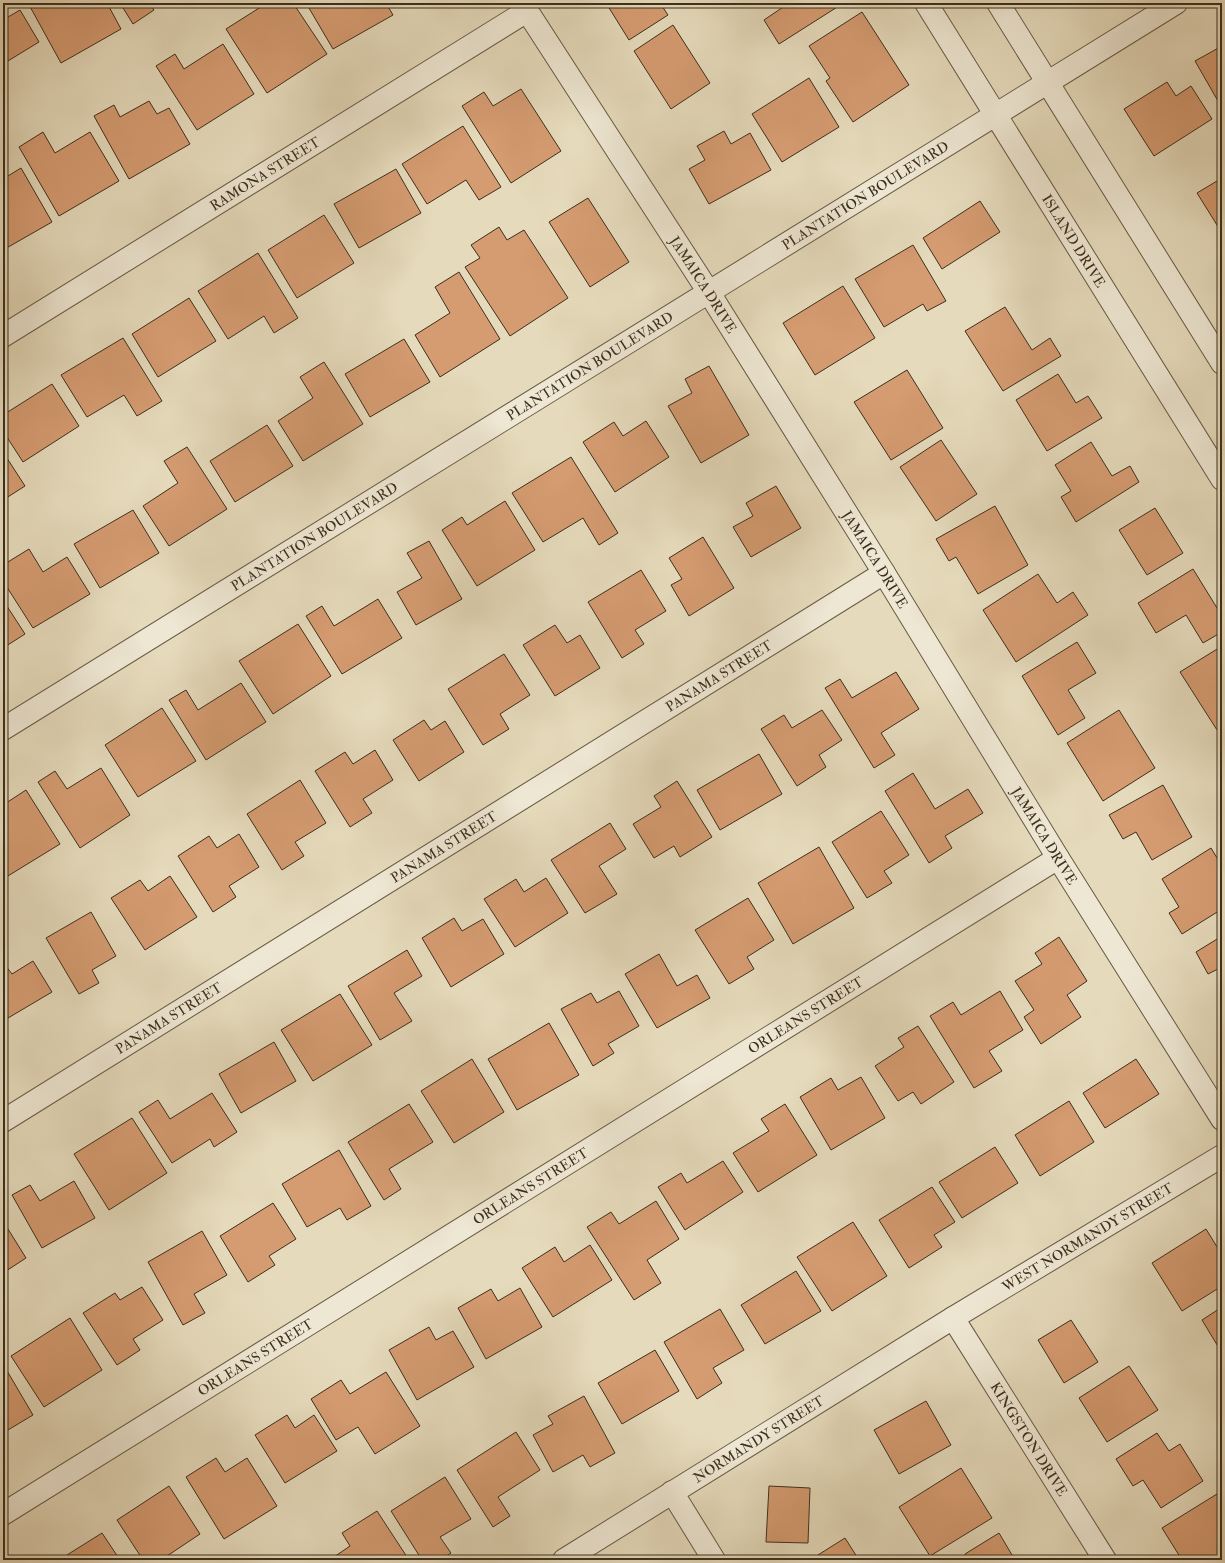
<svg xmlns="http://www.w3.org/2000/svg" width="1225" height="1563" font-family="'IM FELL Double Pica',serif">
	<rect width="100%" height="100%" fill="#e5dabb"/>
	<filter id="stains"><feTurbulence type="fractalNoise" baseFrequency=".005" numOctaves="4"/><feColorMatrix values="0 0 0 0 .2 0 0 0 0 .09 0 0 0 0 .02 0 0 0 .5 -.17"/></filter>
	<radialGradient id="worn" r=".72"><stop offset=".6" stop-color="#630" stop-opacity="0"/><stop offset="1" stop-color="#630" stop-opacity=".3"/></radialGradient>
	<path fill="#d59b71" stroke="#3d2f1d" d="M 28,3 L 107,3 L 121,29 L 61,63 Z
		M 120,3 L 149,3 L 154,10 L 133,24 Z
		M 267,3 L 293,3 L 327,54 L 267,93 L 226,29 Z
		M 306,3 L 386,3 L 393,15 L 333,49 Z
		M 606,3 L 660,3 L 668,15 L 629,40 Z
		M 789,3 L 841,3 L 842,4 L 779,44 L 764,20 Z
		M 20,10 L 39,42 L 3,64 L 3,20 Z
		M 862,12 L 909,85 L 853,122 L 826,81 L 830,78 L 809,46 Z
		M 673,25 L 710,83 L 671,109 L 634,51 Z
		M 223,44 L 254,94 L 197,130 L 156,66 L 175,54 L 184,69 Z
		M 1222,46 L 1222,108 L 1195,61 Z
		M 809,78 L 839,127 L 782,162 L 752,114 Z
		M 1167,82 L 1176,96 L 1191,86 L 1212,119 L 1154,156 L 1124,109 Z
		M 521,89 L 561,151 L 511,183 L 462,106 L 484,92 L 493,106 Z
		M 149,101 L 157,114 L 169,108 L 190,144 L 129,179 L 94,116 L 114,105 L 120,117 Z
		M 463,126 L 501,187 L 479,200 L 466,180 L 427,204 L 402,164 Z
		M 724,131 L 731,144 L 750,133 L 771,170 L 709,204 L 689,169 L 705,160 L 697,146 Z
		M 43,132 L 55,153 L 90,132 L 119,181 L 59,216 L 19,147 Z
		M 21,168 L 52,222 L 3,250 L 3,179 Z
		M 396,169 L 421,213 L 359,248 L 334,204 Z
		M 1222,178 L 1222,233 L 1197,193 Z
		M 588,198 L 629,262 L 590,287 L 549,222 Z
		M 980,201 L 1000,232 L 942,269 L 923,238 Z
		M 324,215 L 354,263 L 297,298 L 268,250 Z
		M 499,227 L 507,240 L 524,230 L 568,298 L 510,336 L 465,267 L 480,258 L 471,245 Z
		M 913,245 L 946,301 L 927,311 L 923,304 L 884,327 L 855,279 Z
		M 258,253 L 298,318 L 274,333 L 264,316 L 228,339 L 198,291 Z
		M 459,272 L 500,339 L 440,377 L 415,335 L 450,313 L 435,287 Z
		M 843,286 L 875,338 L 815,375 L 783,323 Z
		M 189,298 L 216,341 L 158,377 L 132,334 Z
		M 1005,307 L 1032,350 L 1050,338 L 1061,356 L 1003,391 L 965,331 Z
		M 123,338 L 162,401 L 137,416 L 124,395 L 87,417 L 61,375 Z
		M 404,339 L 430,382 L 370,417 L 345,374 Z
		M 324,362 L 363,424 L 303,461 L 278,421 L 313,398 L 300,377 Z
		M 709,366 L 749,435 L 701,463 L 668,406 L 692,393 L 685,379 Z
		M 907,370 L 943,428 L 891,460 L 854,402 Z
		M 1058,374 L 1076,403 L 1088,396 L 1102,418 L 1047,451 L 1016,400 Z
		M 52,384 L 79,426 L 23,462 L 3,431 L 3,415 Z
		M 646,421 L 669,457 L 615,492 L 583,442 L 614,422 L 623,436 Z
		M 267,425 L 293,466 L 235,502 L 210,461 Z
		M 941,440 L 977,494 L 936,521 L 900,467 Z
		M 1091,442 L 1112,476 L 1130,466 L 1139,482 L 1076,522 L 1061,497 L 1071,491 L 1055,465 Z
		M 187,447 L 227,509 L 169,546 L 143,506 L 178,483 L 164,461 Z
		M 3,452 L 25,486 L 3,500 Z
		M 571,457 L 618,533 L 599,545 L 583,518 L 543,542 L 512,493 Z
		M 776,486 L 801,528 L 751,557 L 733,527 L 753,516 L 746,503 Z
		M 505,501 L 535,550 L 477,586 L 442,530 L 462,517 L 467,525 Z
		M 995,506 L 1028,565 L 978,594 L 956,557 L 949,561 L 936,539 Z
		M 1155,508 L 1183,553 L 1147,575 L 1119,530 Z
		M 133,510 L 159,553 L 100,588 L 74,544 Z
		M 703,537 L 734,588 L 689,616 L 671,585 L 682,579 L 669,558 Z
		M 429,541 L 462,599 L 416,625 L 397,592 L 422,578 L 407,553 Z
		M 29,549 L 43,572 L 67,557 L 90,594 L 33,628 L 3,581 L 3,565 Z
		M 1193,569 L 1222,616 L 1222,632 L 1203,643 L 1186,615 L 1156,633 L 1138,603 Z
		M 641,570 L 666,611 L 635,630 L 644,644 L 622,658 L 588,602 Z
		M 1038,574 L 1057,603 L 1073,592 L 1088,615 L 1016,662 L 983,610 Z
		M 378,599 L 402,638 L 342,674 L 306,616 L 322,606 L 334,626 Z
		M 3,600 L 25,634 L 3,648 Z
		M 298,624 L 331,676 L 273,714 L 239,661 Z
		M 555,625 L 567,643 L 580,635 L 600,668 L 555,696 L 523,645 Z
		M 1077,642 L 1096,673 L 1068,690 L 1085,718 L 1058,735 L 1022,676 Z
		M 1222,646 L 1222,727 L 1217,730 L 1180,672 Z
		M 504,654 L 530,695 L 500,714 L 509,729 L 483,745 L 448,689 Z
		M 896,672 L 919,709 L 881,733 L 895,755 L 874,768 L 825,688 L 840,679 L 852,698 Z
		M 241,683 L 266,722 L 206,760 L 169,700 L 186,690 L 198,710 Z
		M 162,708 L 196,761 L 138,797 L 105,745 Z
		M 822,710 L 842,740 L 819,755 L 826,767 L 797,786 L 761,729 L 784,715 L 792,728 Z
		M 1119,710 L 1155,768 L 1103,801 L 1067,743 Z
		M 424,720 L 431,730 L 445,721 L 464,752 L 419,781 L 393,740 Z
		M 375,750 L 393,780 L 363,799 L 372,813 L 350,827 L 315,771 L 345,752 L 353,764 Z
		M 759,754 L 782,794 L 720,830 L 697,790 Z
		M 101,768 L 130,815 L 80,848 L 38,782 L 55,771 L 67,789 Z
		M 913,773 L 935,809 L 968,789 L 983,813 L 945,836 L 952,848 L 929,863 L 885,791 Z
		M 300,780 L 326,823 L 295,842 L 304,856 L 282,870 L 247,814 Z
		M 677,781 L 712,837 L 680,857 L 674,846 L 654,858 L 633,824 L 661,807 L 654,796 Z
		M 1163,785 L 1192,837 L 1152,860 L 1136,832 L 1123,839 L 1109,815 Z
		M 26,790 L 60,844 L 3,879 L 3,805 Z
		M 881,811 L 909,855 L 884,871 L 892,883 L 867,898 L 832,842 Z
		M 610,823 L 626,849 L 599,866 L 617,894 L 585,913 L 551,860 Z
		M 239,834 L 259,867 L 229,886 L 236,897 L 213,912 L 178,856 L 209,836 L 217,848 Z
		M 819,847 L 854,908 L 793,944 L 758,883 Z
		M 1211,848 L 1222,866 L 1222,909 L 1182,934 L 1169,913 L 1179,907 L 1162,879 Z
		M 170,876 L 197,917 L 145,950 L 111,898 L 140,880 L 148,891 Z
		M 546,878 L 568,913 L 515,947 L 484,899 L 516,879 L 524,892 Z
		M 748,898 L 774,940 L 747,957 L 754,969 L 729,984 L 695,930 Z
		M 91,912 L 116,956 L 92,970 L 99,983 L 79,994 L 46,938 Z
		M 454,918 L 462,931 L 483,919 L 504,954 L 451,987 L 422,938 Z
		M 1222,936 L 1222,972 L 1220,968 L 1208,974 L 1196,952 Z
		M 1059,937 L 1087,981 L 1067,995 L 1081,1017 L 1041,1044 L 1024,1017 L 1034,1010 L 1015,981 L 1042,964 L 1035,953 Z
		M 407,950 L 422,976 L 394,993 L 412,1021 L 380,1040 L 348,986 Z
		M 659,954 L 677,986 L 697,975 L 710,998 L 657,1028 L 625,974 Z
		M 33,961 L 52,992 L 3,1021 L 3,966 L 5,965 L 12,974 Z
		M 619,991 L 639,1026 L 608,1044 L 614,1053 L 593,1066 L 561,1009 L 591,993 L 597,1003 Z
		M 1000,991 L 1023,1030 L 989,1051 L 1002,1071 L 974,1088 L 930,1016 L 953,1002 L 961,1015 Z
		M 340,994 L 372,1045 L 313,1081 L 281,1030 Z
		M 549,1023 L 579,1075 L 517,1110 L 488,1059 Z
		M 918,1026 L 954,1082 L 921,1104 L 913,1092 L 898,1101 L 875,1066 L 904,1047 L 898,1038 Z
		M 274,1042 L 296,1081 L 241,1113 L 219,1074 Z
		M 472,1059 L 504,1112 L 454,1143 L 421,1091 Z
		M 1136,1059 L 1159,1094 L 1105,1128 L 1083,1093 Z
		M 861,1077 L 885,1118 L 831,1150 L 800,1097 L 831,1078 L 838,1090 Z
		M 212,1093 L 237,1132 L 214,1147 L 210,1139 L 172,1163 L 139,1112 L 158,1100 L 170,1119 Z
		M 1069,1101 L 1094,1142 L 1040,1176 L 1015,1135 Z
		M 409,1104 L 433,1142 L 389,1169 L 401,1189 L 384,1200 L 348,1142 Z
		M 785,1104 L 817,1155 L 758,1192 L 733,1153 L 769,1131 L 761,1119 Z
		M 132,1118 L 167,1173 L 109,1210 L 74,1154 Z
		M 995,1147 L 1018,1183 L 962,1218 L 939,1182 Z
		M 339,1150 L 371,1206 L 347,1220 L 340,1208 L 307,1227 L 282,1184 Z
		M 723,1161 L 743,1192 L 685,1230 L 658,1187 L 681,1173 L 687,1183 Z
		M 74,1181 L 95,1218 L 42,1248 L 12,1195 L 30,1185 L 40,1201 Z
		M 932,1187 L 955,1222 L 934,1235 L 942,1247 L 909,1268 L 879,1220 Z
		M 656,1201 L 679,1239 L 647,1260 L 661,1283 L 634,1300 L 587,1227 L 611,1212 L 619,1224 Z
		M 273,1203 L 296,1239 L 269,1256 L 275,1265 L 248,1282 L 220,1236 Z
		M 3,1221 L 26,1258 L 3,1273 Z
		M 853,1222 L 887,1276 L 832,1311 L 797,1257 Z
		M 1206,1229 L 1222,1255 L 1222,1286 L 1182,1311 L 1152,1263 Z
		M 202,1231 L 227,1275 L 194,1294 L 205,1313 L 183,1325 L 148,1262 Z
		M 590,1245 L 612,1280 L 553,1317 L 522,1268 L 555,1247 L 564,1262 Z
		M 796,1271 L 821,1311 L 765,1344 L 741,1305 Z
		M 142,1287 L 163,1320 L 133,1339 L 140,1350 L 117,1365 L 83,1313 L 115,1293 L 120,1300 Z
		M 520,1288 L 542,1327 L 486,1359 L 458,1308 L 491,1289 L 498,1301 Z
		M 1222,1307 L 1222,1353 L 1202,1320 Z
		M 720,1309 L 744,1350 L 713,1368 L 722,1383 L 697,1399 L 664,1342 Z
		M 70,1318 L 102,1370 L 44,1407 L 11,1356 Z
		M 1071,1320 L 1098,1362 L 1064,1383 L 1038,1340 Z
		M 429,1327 L 436,1340 L 453,1331 L 474,1367 L 417,1400 L 389,1350 Z
		M 655,1350 L 679,1391 L 622,1424 L 598,1383 Z
		M 3,1364 L 33,1415 L 3,1433 Z
		M 1129,1366 L 1158,1410 L 1107,1442 L 1079,1398 Z
		M 386,1372 L 420,1426 L 375,1454 L 358,1427 L 336,1440 L 311,1399 L 341,1380 L 350,1394 Z
		M 584,1396 L 615,1453 L 590,1467 L 583,1455 L 553,1472 L 533,1435 L 553,1424 L 548,1416 Z
		M 926,1401 L 951,1445 L 899,1474 L 874,1430 Z
		M 287,1415 L 295,1428 L 314,1415 L 337,1451 L 285,1483 L 255,1435 Z
		M 516,1432 L 540,1470 L 498,1497 L 510,1516 L 493,1527 L 457,1470 Z
		M 1157,1433 L 1169,1451 L 1180,1444 L 1203,1481 L 1161,1508 L 1143,1480 L 1133,1486 L 1116,1459 Z
		M 216,1458 L 225,1472 L 247,1458 L 277,1506 L 224,1539 L 186,1477 Z
		M 961,1468 L 992,1518 L 930,1556 L 899,1507 Z
		M 445,1477 L 471,1519 L 440,1537 L 451,1553 L 440,1560 L 422,1560 L 391,1511 Z
		M 169,1486 L 200,1534 L 161,1560 L 143,1560 L 117,1520 Z
		M 769,1486 L 810,1488 L 808,1543 L 766,1542 Z
		M 1217,1494 L 1222,1502 L 1222,1560 L 1182,1560 L 1162,1528 Z
		M 377,1511 L 409,1560 L 332,1560 L 331,1559 L 350,1546 L 342,1533 Z
		M 102,1533 L 120,1560 L 59,1560 Z
		M 999,1533 L 1015,1560 L 968,1560 L 965,1554 Z
		M 845,1538 L 859,1560 L 810,1560 Z"/>
	<g fill="none" stroke-linecap="round" stroke-linejoin="round">
		<defs>
			<g id="minor">
				<path id="s1" d="M 522,3 L 708,291 L 884,573 L 1058,858 L 1222,1119"/>
				<path id="s2" d="M 3,336 L 527,11"/>
				<path id="s3" d="M 3,729 L 1176,3"/>
				<path id="s4" d="M 3,1121 L 884,573"/>
				<path id="s5" d="M 953,1318 L 1105,1560"/>
				<path d="M 672,1492 L 714,1560"/>
				<path id="s6" d="M 3,1514 L 1058,858"/>
				<path id="s7" d="M 564,1560 L 953,1318 L 1222,1156"/>
			</g>
			<g id="tertiary">
				<path id="s8" d="M 926,3 L 1222,479"/>
				<path d="M 998,3 L 1222,363"/>
			</g>
		</defs>
		<use href="#minor" stroke="#675a44" stroke-width="24"/>
		<use href="#tertiary" stroke="#675a44" stroke-width="24"/>
		<use href="#minor" stroke="#eee7d3" stroke-width="22"/>
		<use href="#tertiary" stroke="#eee7d3" stroke-width="22"/>
	</g>
	<g text-anchor="middle" stroke-width="4" stroke-linejoin="round" paint-order="stroke">
		<g font-size="14" fill="#3d2f1d" stroke="#eee7d3">
			<text dy="5" stroke="none"><textPath href="#s2" startOffset="308">RAMONA STREET</textPath></text>
			<text dy="5" stroke="none"><textPath href="#s3" startOffset="1014">PLANTATION BOULEVARD</textPath></text>
			<text dy="5" stroke="none"><textPath href="#s8" startOffset="280">ISLAND DRIVE</textPath></text>
			<text dy="5" stroke="none"><textPath href="#s1" startOffset="335">JAMAICA DRIVE</textPath></text>
			<text dy="5" stroke="none"><textPath href="#s3" startOffset="690">PLANTATION BOULEVARD</textPath></text>
			<text dy="5" stroke="none"><textPath href="#s3" startOffset="366">PLANTATION BOULEVARD</textPath></text>
			<text dy="5" stroke="none"><textPath href="#s1" startOffset="659">JAMAICA DRIVE</textPath></text>
			<text dy="5" stroke="none"><textPath href="#s4" startOffset="843">PANAMA STREET</textPath></text>
			<text dy="5" stroke="none"><textPath href="#s1" startOffset="983">JAMAICA DRIVE</textPath></text>
			<text dy="5" stroke="none"><textPath href="#s4" startOffset="519">PANAMA STREET</textPath></text>
			<text dy="5" stroke="none"><textPath href="#s6" startOffset="945">ORLEANS STREET</textPath></text>
			<text dy="5" stroke="none"><textPath href="#s4" startOffset="195">PANAMA STREET</textPath></text>
			<text dy="5" stroke="none"><textPath href="#s6" startOffset="621">ORLEANS STREET</textPath></text>
			<text dy="5" stroke="none"><textPath href="#s7" startOffset="615">WEST NORMANDY STREET</textPath></text>
			<text dy="5" stroke="none"><textPath href="#s6" startOffset="297">ORLEANS STREET</textPath></text>
			<text dy="5" stroke="none"><textPath href="#s7" startOffset="229">NORMANDY STREET</textPath></text>
			<text dy="5" stroke="none"><textPath href="#s5" startOffset="143">KINGSTON DRIVE</textPath></text>
		</g>
	</g>
	<rect width="1225" height="1563" fill="none" stroke="#e5dabb" stroke-width="16"/>
	<rect x="4" y="4" width="1217" height="1555" fill="none" stroke="#3d2f1d" stroke-width="2"/>
	<rect x="8" y="8" width="1209" height="1547" fill="none" stroke="#3d2f1d"/>
	<rect width="100%" height="100%" filter="url(#stains)"/>
	<rect width="100%" height="100%" fill="url(#worn)"/>
</svg>
